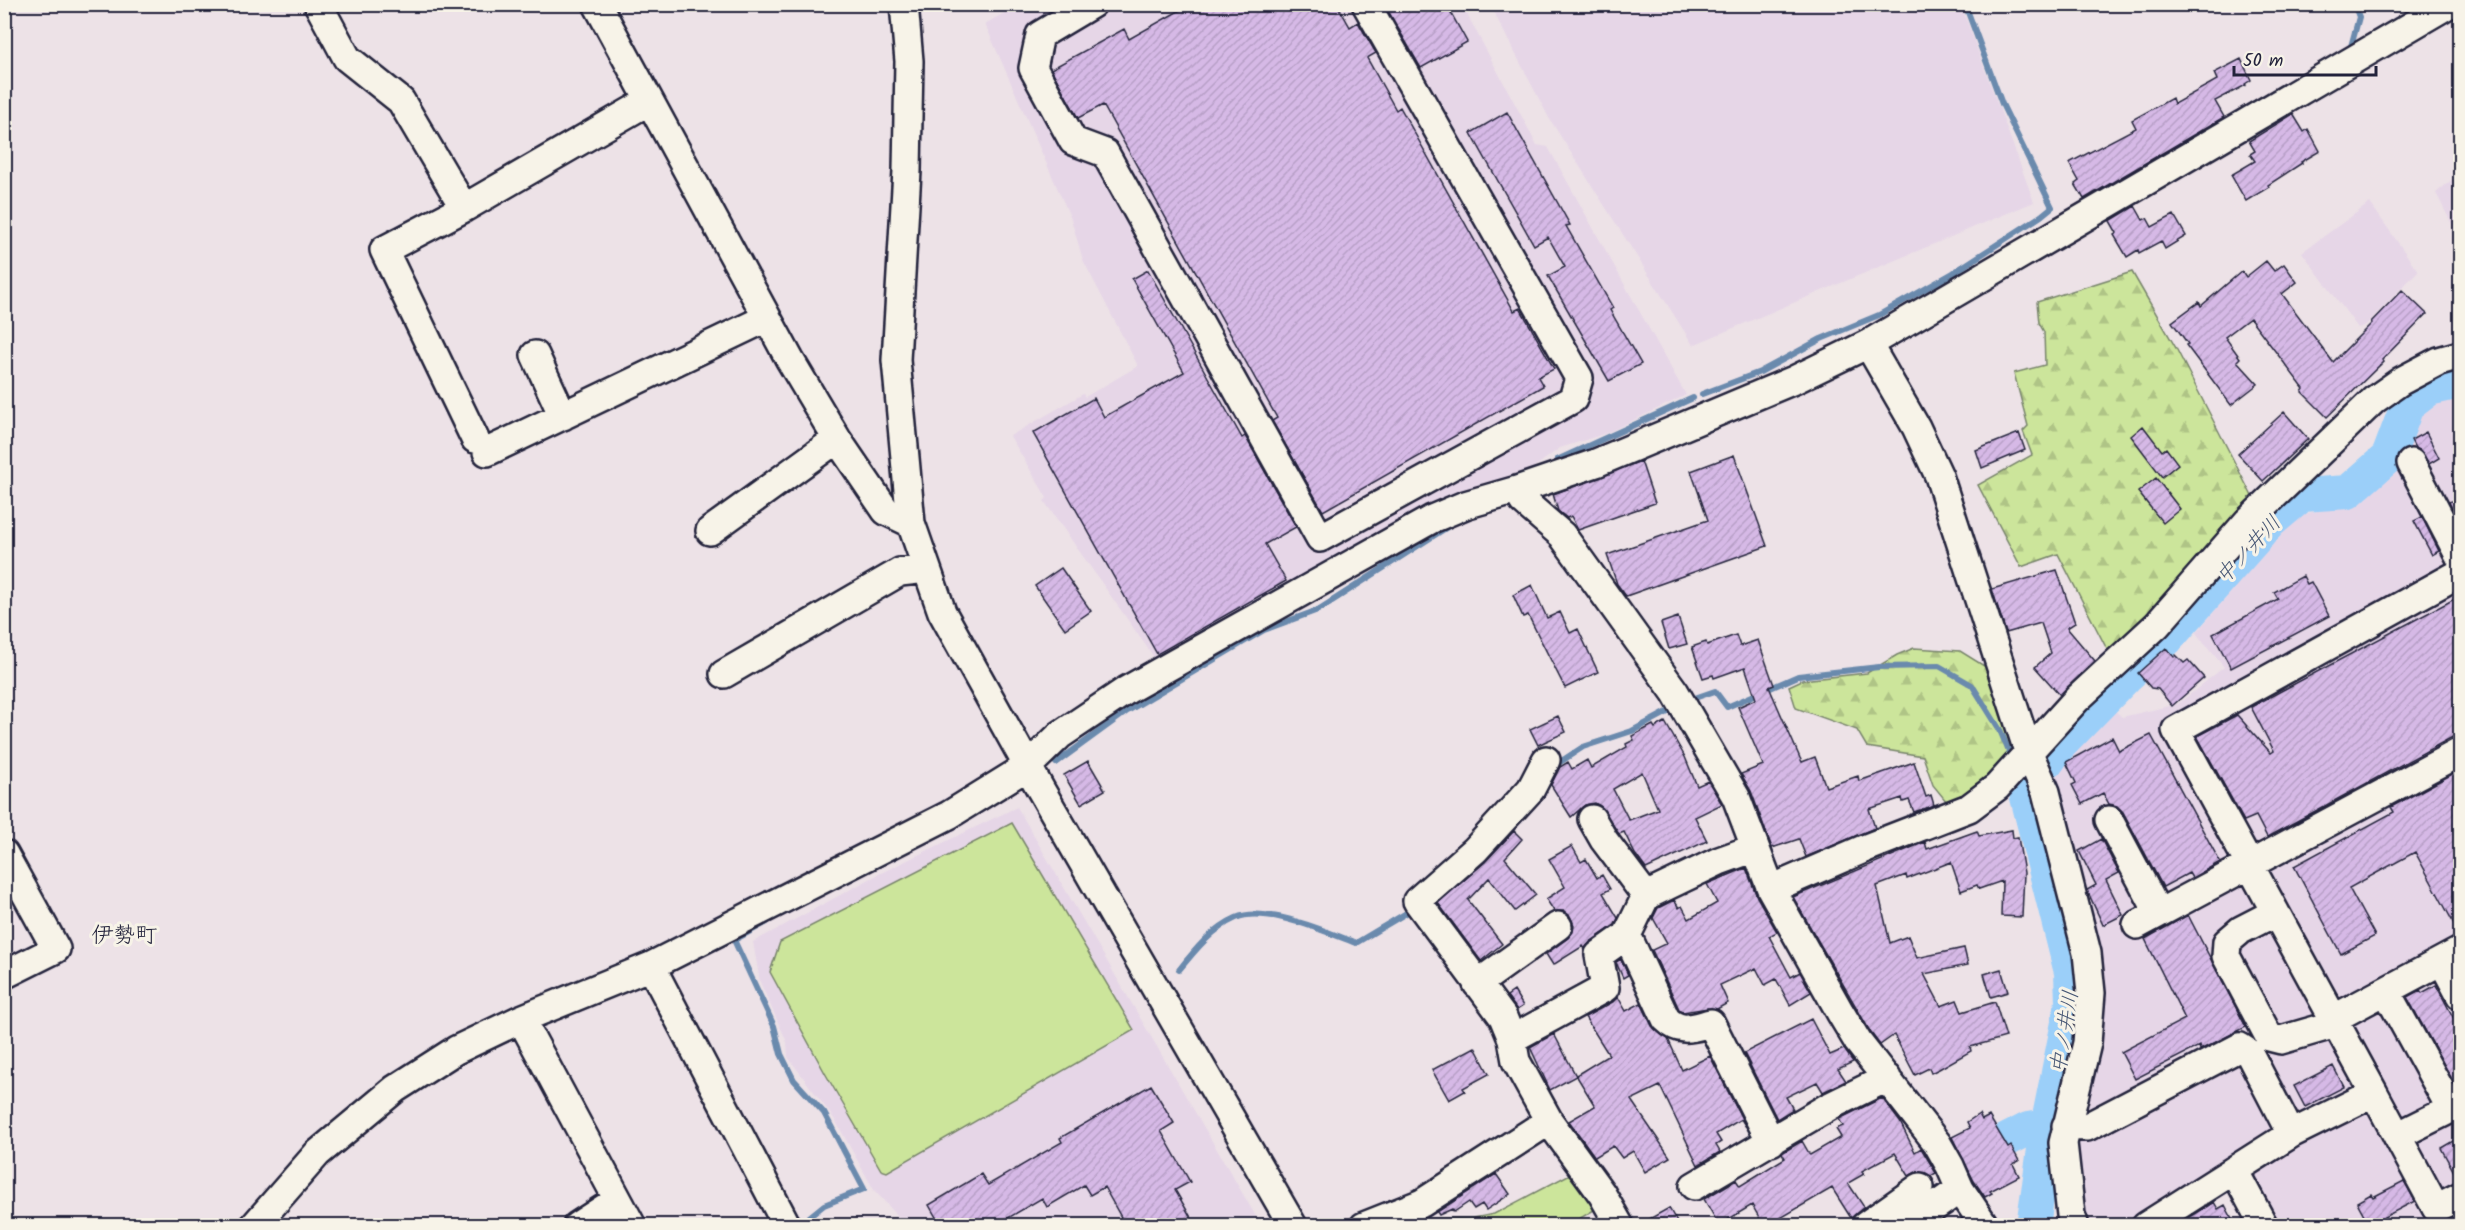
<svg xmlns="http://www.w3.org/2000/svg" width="2465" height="1230" font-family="Kalam,'Klee One',sans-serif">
	<defs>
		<pattern id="forest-firs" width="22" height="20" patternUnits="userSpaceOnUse" patternTransform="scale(1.5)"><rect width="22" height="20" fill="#cce59b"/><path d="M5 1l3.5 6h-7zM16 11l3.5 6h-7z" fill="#afc486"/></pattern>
		<pattern id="building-hatch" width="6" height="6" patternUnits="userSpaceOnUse" patternTransform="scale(1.5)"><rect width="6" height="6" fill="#d6b9e6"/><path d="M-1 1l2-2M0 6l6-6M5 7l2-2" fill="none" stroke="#b79fc6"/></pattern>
	</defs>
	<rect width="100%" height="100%" fill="#ede2e7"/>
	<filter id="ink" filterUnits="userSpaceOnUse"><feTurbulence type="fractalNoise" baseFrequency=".0167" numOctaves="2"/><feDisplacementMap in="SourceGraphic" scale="12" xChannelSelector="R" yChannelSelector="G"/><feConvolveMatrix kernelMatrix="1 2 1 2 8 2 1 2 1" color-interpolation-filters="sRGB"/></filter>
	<g filter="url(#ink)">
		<path fill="#e6d6e7" d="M 1020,4 L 1462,5 L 1537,145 L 1548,147 L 1686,395 L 1607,433 L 1560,448 L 1525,474 L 1156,660 L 1044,501 L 1047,498 L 1010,436 L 1083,394 L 1085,397 L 1138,366 L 1083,260 L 1071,219 L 985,24 Z
			M 1490,5 L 1961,5 L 2034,202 L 1693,345 L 1549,118 Z
			M 2460,173 L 2460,235 L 2456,232 L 2436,193 Z
			M 2370,203 L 2418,271 L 2366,325 L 2358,328 L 2302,252 Z
			M 2460,397 L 2460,1225 L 2277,1225 L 2245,1171 L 2309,1135 L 2297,1113 L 2266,1138 L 2128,1225 L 2089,1225 L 2080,1191 L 2074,1153 L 2096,1049 L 2050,773 L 2078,738 L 2110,706 L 2122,717 L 2178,704 L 2224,667 L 2196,633 L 2227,596 L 2224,592 L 2246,564 L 2279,533 L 2304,514 L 2366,499 L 2397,464 L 2418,415 L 2442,400 Z
			M 1017,807 L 1261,1225 L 906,1225 L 874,1190 L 835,1120 L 788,1057 L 787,1042 L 760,982 L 753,942 L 881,873 Z"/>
		<path fill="#cce59b" stroke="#77846b" stroke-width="1.5" d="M 1012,823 L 1134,1030 L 887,1172 L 881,1170 L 825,1073 L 770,972 L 780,942 Z
			M 1574,1172 L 1599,1207 L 1569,1225 L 1382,1226 L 1407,1219 L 1474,1218 L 1494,1214 Z"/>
		<path fill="url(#forest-firs)" stroke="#77846b" stroke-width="1.5" d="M 2132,272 L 2176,348 L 2256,504 L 2110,655 L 2058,554 L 2021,567 L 1978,485 L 2032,455 L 2023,431 L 2028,426 L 2014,373 L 2045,365 L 2044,332 L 2039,323 L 2037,302 Z
			M 1914,648 L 1960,651 L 1989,669 L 2016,755 L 1951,807 L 1933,785 L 1923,756 L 1867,747 L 1857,730 L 1796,708 L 1789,686 L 1802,680 L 1867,673 L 1897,655 Z"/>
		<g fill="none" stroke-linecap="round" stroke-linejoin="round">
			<path stroke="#6b8aad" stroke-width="6" d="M 2350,50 L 2359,17 L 2354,4
				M 1702,394 L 1760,372 L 1821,339 L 1879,315 L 1953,273 L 2041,216 L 2052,207 L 2002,104 L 1965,4
				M 1557,460 L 1693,398
				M 1689,700 L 1715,691 L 1727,707 L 1798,676 L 1879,667 L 1939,666 L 1972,685 L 2000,730 L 2012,759
				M 1056,763 L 1126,712 L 1264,630 L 1318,610 L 1452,524
				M 1554,766 L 1583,747 L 1632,731 L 1677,707
				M 767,922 L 734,940 L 774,1026 L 781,1054 L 794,1080 L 824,1113 L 864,1189 L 824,1205 L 798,1226
				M 1179,970 C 1195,950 1213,928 1236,918 C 1266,905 1327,932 1356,943 L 1413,909"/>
			<path stroke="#9bcff9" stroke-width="34" d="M 2049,760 L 2056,749 L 2128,675 L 2167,639 L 2270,522 L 2302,495 L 2348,492 L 2388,457 L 2407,406 L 2429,389 L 2460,382
				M 2024,785 L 2071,972 L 2072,1003 L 2048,1122 L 2033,1226
				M 1999,1144 L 2028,1129 L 2040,1127 L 2048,1122"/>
		</g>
		<path fill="url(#building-hatch)" stroke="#22223b" stroke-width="1.5" fill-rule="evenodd" d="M 1191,4 L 1337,4 L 1350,27 L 1358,22 L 1376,53 L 1367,58 L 1396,110 L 1400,107 L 1514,311 L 1520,308 L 1554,369 L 1538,377 L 1543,386 L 1323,511 L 1272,421 L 1277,418 L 1103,105 L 1078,118 L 1051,69 L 1124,29 L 1129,39 Z
			M 1389,4 L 1446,4 L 1467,42 L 1421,68 L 1386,7 Z
			M 2241,59 L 2251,80 L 2245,84 L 2246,85 L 2215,101 L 2224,117 L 2084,199 L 2075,184 L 2079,181 L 2069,163 L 2136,128 L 2132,120 L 2172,98 L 2174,104 L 2217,80 L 2214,73 Z
			M 1507,112 L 1570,225 L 1566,226 L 1613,308 L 1610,310 L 1641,364 L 1609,381 L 1548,276 L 1565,267 L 1548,237 L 1534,245 L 1471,133 Z
			M 2293,114 L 2304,132 L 2308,129 L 2320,151 L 2301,162 L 2302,163 L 2268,185 L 2269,187 L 2246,201 L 2231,175 L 2255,161 L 2250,154 L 2255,151 L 2249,141 Z
			M 2135,206 L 2143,220 L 2147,218 L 2152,227 L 2174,215 L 2186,236 L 2165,249 L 2161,241 L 2139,253 L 2138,250 L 2127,257 L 2114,235 L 2117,233 L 2110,221 Z
			M 2266,261 L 2274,271 L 2284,264 L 2297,282 L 2282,294 L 2333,362 L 2372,323 L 2371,322 L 2402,290 L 2427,314 L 2382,360 L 2383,362 L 2327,417 L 2302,392 L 2304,389 L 2250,318 L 2225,337 L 2240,358 L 2237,361 L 2258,384 L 2231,405 L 2186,345 L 2188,344 L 2172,322 L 2199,302 L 2201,306 L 2242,271 L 2246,277 Z
			M 1148,270 L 1242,438 L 1245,436 L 1296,527 L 1265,544 L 1286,581 L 1157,654 L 1033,433 L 1094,398 L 1104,417 L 1184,372 L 1132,279 Z
			M 2284,412 L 2308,439 L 2263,481 L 2238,454 Z
			M 2143,426 L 2162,451 L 2166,448 L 2178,464 L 2162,477 L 2131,436 Z
			M 2426,432 L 2439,458 L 2429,464 L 2420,450 L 2415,448 L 2411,440 Z
			M 2019,433 L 2025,450 L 1982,468 L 1976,450 Z
			M 1734,455 L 1767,546 L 1626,596 L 1617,584 L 1607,555 L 1708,520 L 1691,471 Z
			M 1641,461 L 1655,503 L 1578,530 L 1571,516 L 1567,518 L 1558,511 L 1553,494 Z
			M 2156,478 L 2180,509 L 2163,523 L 2138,492 Z
			M 2460,497 L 2460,524 L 2449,502 Z
			M 2422,517 L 2439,551 L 2432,555 L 2414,521 Z
			M 1061,568 L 1091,611 L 1065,629 L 1035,586 Z
			M 2057,570 L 2075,623 L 2067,628 L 2095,661 L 2060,695 L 2035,667 L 2051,653 L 2041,623 L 2006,633 L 1992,589 Z
			M 2303,576 L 2307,584 L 2311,582 L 2329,616 L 2231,668 L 2213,634 L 2278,599 L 2274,592 Z
			M 1532,585 L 1547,618 L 1560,612 L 1570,633 L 1578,629 L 1598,672 L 1565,688 L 1528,615 L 1523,617 L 1513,595 Z
			M 2460,596 L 2460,733 L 2267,837 L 2256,816 L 2244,821 L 2197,736 L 2237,715 L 2271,753 L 2274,751 L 2251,707 Z
			M 1678,617 L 1687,644 L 1669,649 L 1661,623 Z
			M 1736,635 L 1740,646 L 1758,640 L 1774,685 L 1769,687 L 1800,758 L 1802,762 L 1815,757 L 1826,787 L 1858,776 L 1859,781 L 1914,762 L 1926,797 L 1931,795 L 1934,805 L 1914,812 L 1909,800 L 1903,802 L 1902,798 L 1869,809 L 1875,828 L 1806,857 L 1799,839 L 1772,848 L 1751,791 L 1741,774 L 1763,765 L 1738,707 L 1756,699 L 1745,667 L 1714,678 L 1713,675 L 1703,678 L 1692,647 L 1706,642 L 1707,645 Z
			M 2166,648 L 2174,657 L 2176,655 L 2184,663 L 2188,660 L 2204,678 L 2172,706 L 2158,689 L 2151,688 L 2138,673 Z
			M 1558,716 L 1566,732 L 1538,745 L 1530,729 Z
			M 1665,722 L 1685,757 L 1697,786 L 1708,781 L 1722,804 L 1695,817 L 1707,841 L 1646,869 L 1635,854 L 1624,832 L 1619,834 L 1600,806 L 1595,803 L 1585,805 L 1571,817 L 1551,785 L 1560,767 L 1568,762 L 1572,769 L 1587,760 L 1591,768 L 1627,747 L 1626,744 L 1634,740 L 1632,736 L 1653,725 L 1655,728 ZM 1642,772 L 1658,809 L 1629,820 L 1613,789 Z
			M 2151,735 L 2220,862 L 2192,878 L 2189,873 L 2163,887 L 2123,812 L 2117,806 L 2109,804 L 2103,793 L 2082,804 L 2072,785 L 2076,783 L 2066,762 L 2112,737 L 2119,751 Z
			M 1088,761 L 1105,790 L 1081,804 L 1064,775 Z
			M 2460,770 L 2460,935 L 2415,852 L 2349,888 L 2375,936 L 2341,954 L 2294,866 L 2394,812 L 2391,807 Z
			M 2012,830 L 2013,838 L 2018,837 L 2024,873 L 2022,917 L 2001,916 L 2002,881 L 1979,889 L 1977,885 L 1961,891 L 1951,862 L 1907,879 L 1906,875 L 1877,886 L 1890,943 L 1908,936 L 1917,958 L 1964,948 L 1968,965 L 1924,974 L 1941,1006 L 1957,1000 L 1962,1012 L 1995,1002 L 2006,1037 L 1970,1047 L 1971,1051 L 1939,1069 L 1931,1073 L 1929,1068 L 1915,1075 L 1894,1035 L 1880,1045 L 1871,1033 L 1793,897 L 1925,842 L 1927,849 L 1977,831 L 1979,836 Z
			M 1514,831 L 1522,839 L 1505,858 L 1536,895 L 1515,911 L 1489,878 L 1468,900 L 1502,944 L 1481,961 L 1438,903 L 1485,862 Z
			M 2101,839 L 2119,873 L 2106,880 L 2123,915 L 2103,925 L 2087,890 L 2096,885 L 2079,851 Z
			M 1572,846 L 1581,862 L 1586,859 L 1597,878 L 1602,875 L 1610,889 L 1603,893 L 1618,918 L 1615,925 L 1590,942 L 1585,949 L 1583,946 L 1553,965 L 1546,954 L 1568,938 L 1573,932 L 1574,925 L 1570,916 L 1564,911 L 1554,911 L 1546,899 L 1565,887 L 1549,859 Z
			M 1746,868 L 1757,897 L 1777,932 L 1769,936 L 1791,977 L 1800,972 L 1811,992 L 1790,1005 L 1776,979 L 1765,985 L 1756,968 L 1720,985 L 1728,1003 L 1717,1009 L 1708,1008 L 1683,1012 L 1679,1009 L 1652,950 L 1667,943 L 1653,918 L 1658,908 L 1674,900 L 1679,908 L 1682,906 L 1689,919 L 1717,903 L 1707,884 Z
			M 2188,915 L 2246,1027 L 2200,1050 L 2199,1046 L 2135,1079 L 2121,1052 L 2185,1019 L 2145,939 Z
			M 1621,959 L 1628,975 L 1623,978 L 1616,962 Z
			M 2001,969 L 2008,992 L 1991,997 L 1984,974 Z
			M 2436,985 L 2460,1030 L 2460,1094 L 2407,997 L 2420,990 L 2422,993 Z
			M 1514,991 L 1523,1006 L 1517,1010 L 1507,996 Z
			M 1618,997 L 1626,1011 L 1641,1003 L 1652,1026 L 1668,1039 L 1682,1070 L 1710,1056 L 1746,1127 L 1741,1119 L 1716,1134 L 1721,1142 L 1716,1145 L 1720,1152 L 1698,1165 L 1660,1086 L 1631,1100 L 1670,1157 L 1645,1172 L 1633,1151 L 1622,1158 L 1613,1146 L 1595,1157 L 1569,1121 L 1595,1106 L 1576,1075 L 1609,1055 L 1585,1017 L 1613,1002 Z
			M 1811,1019 L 1830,1055 L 1844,1049 L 1853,1062 L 1838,1069 L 1846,1081 L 1823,1092 L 1817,1082 L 1786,1097 L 1793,1109 L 1777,1119 L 1744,1053 Z
			M 1554,1034 L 1576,1076 L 1550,1090 L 1530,1047 Z
			M 1475,1047 L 1489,1074 L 1463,1088 L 1465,1091 L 1449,1100 L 1432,1070 Z
			M 2333,1066 L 2344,1087 L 2305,1107 L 2294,1086 Z
			M 1151,1085 L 1174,1123 L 1161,1131 L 1190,1182 L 1175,1190 L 1196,1226 L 1126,1226 L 1104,1187 L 1090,1195 L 1084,1185 L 1047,1207 L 1042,1198 L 1008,1218 L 1012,1226 L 941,1226 L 929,1205 L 981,1174 L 988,1185 L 1062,1142 L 1060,1138 Z
			M 1882,1098 L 1900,1122 L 1915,1152 L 1921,1148 L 1936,1173 L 1931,1176 L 1918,1171 L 1909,1176 L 1895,1153 L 1862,1171 L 1864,1174 L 1848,1183 L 1864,1207 L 1851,1218 L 1832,1188 L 1767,1226 L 1764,1226 L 1752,1205 L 1719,1225 L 1704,1199 L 1736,1180 L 1740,1186 L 1785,1158 L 1782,1153 L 1802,1141 L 1810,1155 L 1841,1137 L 1836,1129 L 1843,1126 L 1839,1119 Z
			M 1979,1114 L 1982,1120 L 1989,1116 L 2008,1148 L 2011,1146 L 2019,1161 L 2013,1164 L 2019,1176 L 1990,1191 L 1992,1193 L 1985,1197 L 1974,1181 L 1952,1137 L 1970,1128 L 1967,1122 Z
			M 2460,1137 L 2460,1180 L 2459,1181 L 2441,1148 Z
			M 1496,1174 L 1510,1194 L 1486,1210 L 1482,1204 L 1474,1209 L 1469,1202 L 1454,1212 L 1452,1209 L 1439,1215 L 1437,1212 Z
			M 2404,1181 L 2415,1201 L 2384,1217 L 2389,1226 L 2370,1226 L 2357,1202 L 2371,1194 L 2373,1197 Z
			M 2214,1202 L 2218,1209 L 2225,1205 L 2236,1226 L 2176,1226 Z
			M 1669,1208 L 1679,1226 L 1637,1226 Z"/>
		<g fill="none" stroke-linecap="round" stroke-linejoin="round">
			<defs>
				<path id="minor" d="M 318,4 L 347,58 L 401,101 L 464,208
					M 597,4 L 790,360 L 837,439 L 886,511 L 911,523
					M 904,4 L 909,61 L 907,171 L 896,360 L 911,523 L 942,612 L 1041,790 L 1293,1226
					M 1092,4 L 1040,35 L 1033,68 L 1073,141 L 1105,153 L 1320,538 L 1573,399 L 1579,378 L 1366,4
					M 1868,344 L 2449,4
					M 535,355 L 563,416
					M 475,439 L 384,250 L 464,208 L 649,101
					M 487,452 L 767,318
					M 2411,463 L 2460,557
					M 1517,490 L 1523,501 L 1562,535 L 1675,692 L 1736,797 L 1771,889 L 1840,1012 L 1858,1042 L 1937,1143 L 1950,1166 L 1960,1189 L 1985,1226
					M 710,531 L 837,439
					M 724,674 L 900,572 L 927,569
					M 1546,760 L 1531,789 L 1475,850 L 1417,901 L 1503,1017 L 1512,1039 L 1516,1061 L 1549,1121 L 1602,1194 L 1620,1226
					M 1592,819 L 1604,840 L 1646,896
					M 2109,820 L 2158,912
					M 4,854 L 56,949 L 4,975
					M 1771,889 L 1866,848 L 1969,808 L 1997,787 L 2077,699 L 2157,625 L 2248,521 L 2374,400 L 2401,381 L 2439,361 L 2460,355
					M 2274,913 L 2241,930 L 2227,942 L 2226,956 L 2269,1037 L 2281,1040 L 2336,1024
					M 2137,925 L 2460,752
					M 1627,935 L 1666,1019 C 1681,1034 1694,1027 1711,1023 L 1771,1142
					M 2442,961 L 2460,995
					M 651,966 L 787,1226
					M 1477,984 L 1558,926
					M 2386,991 L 2451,1109 L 2397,1136
					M 521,1019 L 632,1226
					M 2333,1019 L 2460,951
					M 1512,1039 L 1605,988 L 1599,955 L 1627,935 L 1646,896 L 1719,861 L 1755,848
					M 2374,1093 L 2176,730 L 2460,573
					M 2066,1126 L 2087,1127 L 2240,1047 L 2249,1053 L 2291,1134
					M 2234,1170 L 2264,1226
					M 1694,1186 L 1830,1106 L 1887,1078
					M 254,1226 L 317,1154 L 395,1089 L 456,1050 L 521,1019 L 651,966 L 949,815 L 1028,766 L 1060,735 L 1127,690 L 1432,519 L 1465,505 L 1517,490 L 1596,463 L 1794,380 L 1868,344 L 1916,427 L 1939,476 L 2028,751 L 2046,792 L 2087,953 L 2091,993 L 2087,1043 L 2063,1143 L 2071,1215 L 2075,1226
					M 577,1226 L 617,1200
					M 1364,1226 L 1422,1203 L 1549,1121
					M 1865,1226 L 1920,1187
					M 1908,1226 L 1960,1189
					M 2146,1226 L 2291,1134 L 2374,1093 L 2436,1208 L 2460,1196"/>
			</defs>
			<use href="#minor" stroke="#22223b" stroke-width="32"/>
			<use href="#minor" stroke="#f7f3e8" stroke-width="27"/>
		</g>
	</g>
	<g text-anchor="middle" stroke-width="6" stroke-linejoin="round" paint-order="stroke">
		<g font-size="21" font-style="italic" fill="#465674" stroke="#f7f3e8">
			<text transform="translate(2248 549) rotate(-47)" y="7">中ノ井川</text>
			<text transform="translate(2064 1032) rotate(-81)" y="7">中ノ井川</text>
		</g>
		<g font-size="22" fill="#22223b" stroke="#f7f3e8">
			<text x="124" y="942">伊勢町</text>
		</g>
	</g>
	<rect width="2465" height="1230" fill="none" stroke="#f7f3e8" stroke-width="24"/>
	<rect x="12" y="12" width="2441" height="1206" fill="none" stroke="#22223b" stroke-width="2" filter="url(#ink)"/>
	<path d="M2234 66v9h142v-9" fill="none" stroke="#22223b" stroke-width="3"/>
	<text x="2243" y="66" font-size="18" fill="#22223b" stroke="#f7f3e8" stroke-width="4.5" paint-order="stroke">50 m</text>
</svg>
